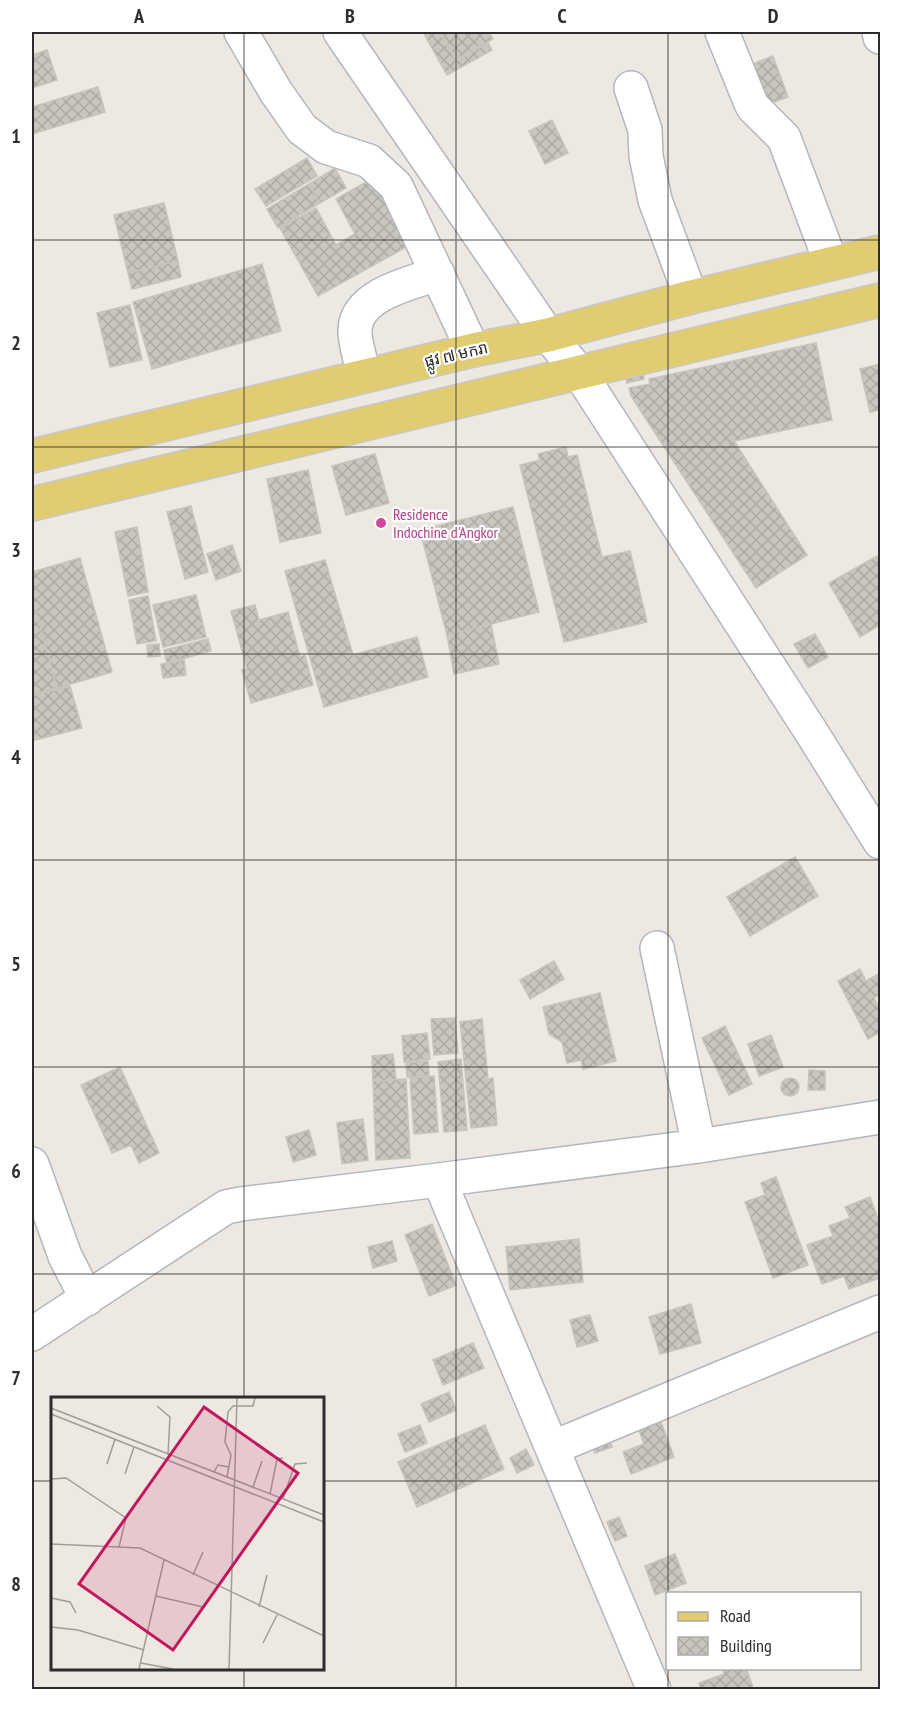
<svg xmlns="http://www.w3.org/2000/svg" width="912" height="1721" font-family="'PT Sans Narrow','Noto Sans Khmer',sans-serif">
	<defs>
		<pattern id="building-cross-hatch" width="8" height="8" patternUnits="userSpaceOnUse" patternTransform="scale(1.5)"><rect width="8" height="8" fill="#c9c6bf"/><path d="M0 0l8 8M0 8l8-8" fill="none" stroke="#adaaa4"/></pattern>
	</defs>
	<rect width="100%" height="100%" fill="#ede8e1"/>
	<path fill="url(#building-cross-hatch)" stroke="#c8c4bb" stroke-width="1.5" d="M 423,32 L 440,32 L 456,61 L 488,43 L 492,50 L 447,75 Z
		M 441,32 L 489,32 L 493,39 L 456,59 Z
		M 47,50 L 57,80 L 32,88 L 32,55 Z
		M 773,56 L 788,97 L 763,106 L 748,66 Z
		M 98,87 L 105,112 L 32,134 L 32,107 Z
		M 552,120 L 568,153 L 545,164 L 529,131 Z
		M 307,158 L 317,176 L 266,206 L 255,189 Z
		M 335,168 L 346,188 L 320,203 L 309,184 Z
		M 373,178 L 410,245 L 318,296 L 280,228 L 316,208 L 336,245 L 355,234 L 336,199 Z
		M 309,184 L 320,203 L 278,228 L 267,209 Z
		M 164,203 L 178,261 L 128,273 L 114,215 Z
		M 178,261 L 181,277 L 132,289 L 128,273 Z
		M 262,264 L 281,331 L 152,369 L 133,302 Z
		M 130,305 L 142,360 L 110,367 L 97,313 Z
		M 816,343 L 832,420 L 734,441 L 807,555 L 756,588 L 631,396 L 629,388 L 650,384 L 649,379 Z
		M 641,362 L 644,379 L 627,383 L 623,366 Z
		M 880,364 L 880,410 L 870,412 L 860,369 Z
		M 566,447 L 568,457 L 577,455 L 602,557 L 630,551 L 647,622 L 564,642 L 520,465 L 540,460 L 538,454 Z
		M 375,454 L 389,503 L 346,515 L 332,466 Z
		M 308,470 L 321,533 L 280,542 L 267,479 Z
		M 191,506 L 208,572 L 185,579 L 167,512 Z
		M 513,507 L 539,612 L 447,635 L 420,530 Z
		M 137,527 L 148,592 L 128,596 L 115,532 Z
		M 232,545 L 241,571 L 216,580 L 207,554 Z
		M 877,556 L 880,561 L 880,625 L 860,637 L 829,583 Z
		M 80,558 L 112,672 L 57,688 L 32,596 L 32,572 Z
		M 325,560 L 353,655 L 417,637 L 428,677 L 324,707 L 285,571 Z
		M 196,595 L 206,637 L 163,647 L 153,605 Z
		M 32,596 L 57,688 L 32,695 Z
		M 148,596 L 156,641 L 137,644 L 129,600 Z
		M 255,605 L 259,620 L 288,612 L 300,657 L 305,655 L 313,685 L 251,703 L 242,670 L 247,669 L 231,611 Z
		M 491,624 L 499,664 L 454,674 L 447,635 Z
		M 815,634 L 828,657 L 808,668 L 794,644 Z
		M 208,639 L 211,651 L 167,663 L 164,650 Z
		M 159,644 L 160,656 L 148,657 L 147,645 Z
		M 184,660 L 186,675 L 163,678 L 161,664 Z
		M 70,686 L 82,728 L 35,740 L 32,726 L 32,696 Z
		M 795,857 L 818,896 L 750,936 L 727,897 Z
		M 554,961 L 564,979 L 530,999 L 520,980 Z
		M 860,969 L 866,981 L 880,973 L 880,994 L 874,998 L 880,1010 L 880,1032 L 868,1039 L 838,981 Z
		M 600,993 L 616,1061 L 583,1069 L 581,1060 L 567,1063 L 562,1042 L 549,1034 L 543,1007 Z
		M 455,1018 L 458,1053 L 434,1055 L 431,1019 Z
		M 482,1019 L 488,1079 L 493,1078 L 497,1125 L 471,1128 L 460,1022 Z
		M 725,1026 L 752,1084 L 729,1095 L 702,1038 Z
		M 427,1033 L 430,1059 L 404,1062 L 402,1036 Z
		M 771,1035 L 783,1067 L 759,1076 L 748,1044 Z
		M 393,1054 L 396,1080 L 373,1081 L 372,1056 Z
		M 461,1059 L 467,1130 L 444,1132 L 438,1062 Z
		M 428,1061 L 429,1075 L 407,1077 L 406,1063 Z
		M 120,1067 L 159,1153 L 139,1163 L 131,1145 L 112,1153 L 81,1085 Z
		M 809,1070 L 825,1071 L 825,1090 L 808,1090 Z
		M 434,1076 L 438,1132 L 414,1134 L 410,1078 Z
		M781 1087a9 9 0 1 1 18 0a9 9 0 1 1-18 0Z
		M 406,1079 L 410,1158 L 376,1160 L 373,1081 Z
		M 363,1119 L 368,1160 L 342,1164 L 337,1123 Z
		M 309,1130 L 316,1155 L 293,1162 L 286,1137 Z
		M 776,1177 L 808,1265 L 773,1278 L 745,1202 L 765,1195 L 761,1183 Z
		M 870,1197 L 880,1224 L 880,1278 L 849,1289 L 844,1276 L 822,1284 L 807,1245 L 833,1236 L 829,1226 L 850,1218 L 845,1207 Z
		M 432,1224 L 456,1285 L 429,1296 L 405,1235 Z
		M 579,1239 L 583,1282 L 510,1290 L 506,1247 Z
		M 392,1241 L 397,1261 L 373,1268 L 368,1247 Z
		M 691,1304 L 701,1343 L 660,1354 L 649,1317 Z
		M 590,1315 L 598,1341 L 577,1347 L 570,1320 Z
		M 473,1343 L 484,1368 L 443,1385 L 433,1360 Z
		M 449,1392 L 456,1410 L 429,1422 L 421,1404 Z
		M 660,1419 L 674,1457 L 631,1474 L 623,1452 L 644,1444 L 638,1427 Z
		M 420,1425 L 427,1443 L 405,1452 L 398,1434 Z
		M 485,1425 L 504,1469 L 417,1507 L 398,1462 Z
		M 605,1427 L 612,1447 L 595,1453 L 588,1434 Z
		M 526,1449 L 534,1465 L 517,1473 L 510,1458 Z
		M 619,1517 L 627,1536 L 615,1541 L 607,1522 Z
		M 675,1554 L 686,1583 L 655,1595 L 645,1566 Z
		M 722,1668 L 746,1668 L 754,1690 L 701,1690 L 699,1683 L 724,1674 Z"/>
	<g fill="none" stroke-linecap="round" stroke-linejoin="round">
		<defs>
			<path id="minor" d="M 241,32 L 276,92 L 302,129 L 326,147 L 369,161 L 396,186 L 473,350
				M 340,32 L 548,335 L 579,372 L 810,730 L 880,842
				M 722,32 L 750,101 L 753,107 L 784,138 L 831,263
				M 879,32 L 880,37
				M 631,88 L 645,130 L 646,156 L 655,200 L 691,297
				M 364,376 C 362,365 354,340 355,330 C 356,295 410,283 438,274
				M 657,948 L 699,1146
				M 32,1164 L 65,1256 L 87,1299
				M 439,1180 L 654,1690
				M 32,1334 L 226,1207 L 241,1204 L 439,1180 L 699,1146 L 880,1117
				M 552,1448 L 880,1312"/>
			<path id="major" d="M 32,456 L 473,350 L 548,335 L 691,297 L 880,252
				M 32,504 L 880,300"/>
		</defs>
		<use href="#minor" stroke="#b4b6bf" stroke-width="36"/>
		<use href="#major" stroke="#c8c8c8" stroke-width="36"/>
		<use href="#minor" stroke="#fff" stroke-width="33"/>
		<use href="#major" stroke="#e2cc71" stroke-width="33"/>
	</g>
	<path fill="none" stroke="#2d2d2d" stroke-width="1.5" stroke-opacity="0.55" d="M 244,32 L 244,1398M 456,32 L 456,1690M 668,32 L 668,1594M 32,240 L 880,240M 32,447 L 880,447M 32,654 L 880,654M 32,860 L 880,860M 32,1067 L 880,1067M 32,1274 L 880,1274M 32,1481 L 52,1481M 322,1481 L 880,1481M 668,1594 L 668,1668M 244,1668 L 244,1690M 668,1668 L 668,1690"/>
	<circle fill="#d1479c" stroke="#fff" stroke-width="2" cx="381" cy="523" r="6"/>
	<g text-anchor="middle" stroke-width="4.5" stroke-linejoin="round" paint-order="stroke">
		<g font-size="16" fill="#2d2d2d" stroke="#fff">
			<text transform="translate(456 354) rotate(-13)" y="6">ផ្លូវ ៧ មករា</text>
		</g>
		<g font-size="16" fill="#b23c85" stroke="#fff" text-anchor="start">
			<text x="393" y="520">Residence<tspan x="393" dy="18">Indochine d'Angkor</tspan></text>
		</g>
	</g>
	<g transform="translate(51 1397)">
		<rect width="273" height="273" fill="#ede8e1"/>
		<path fill="none" stroke="#a09d99" stroke-width="1.5" d="M 106,9 L 119,20 L 117,57M 0,11 L 273,118M 0,17 L 273,125M 56,67 L 64,42M 163,75 L 167,68 L 178,70M 74,77 L 83,50M 176,80 L 180,58 L 174,45 L 177,15 L 182,9 L 202,9 L 204,1M 0,82 L 15,81 L 75,121 L 68,150M 202,90 L 211,64M 219,97 L 226,62 L 232,61M 232,102 L 244,67 L 256,66M 0,147 L 89,151 L 273,239M 142,178 L 152,155M 105,199 L 152,210M 0,201 L 19,205 L 25,216M 208,210 L 216,178M 0,230 L 27,233 L 93,253M 212,246 L 226,218M 90,266 L 122,272M 88,272 L 113,163M 178,272 L 186,1"/>
		<path fill="#c2185b" fill-opacity="0.15" stroke="#c2185b" stroke-width="3" d="M 153,10 L 247,76 L 122,253 L 28,187 Z"/>
		<rect width="273" height="273" fill="none" stroke="#2d2d2d" stroke-width="3"/>
	</g>
	<rect width="912" height="1721" fill="none" stroke="#ffffff" stroke-width="66"/>
	<rect x="666" y="1592" width="195" height="78" fill="#ffffff" stroke="#ababab" stroke-width="1.5"/>
	<rect x="678" y="1612" width="30" height="9" fill="#e2cc71" stroke="#ababab" stroke-width="1.5"/>
	<text x="720" y="1622" font-size="18" fill="#2d2d2d">Road</text>
	<rect x="678" y="1637" width="30" height="18" fill="url(#building-cross-hatch)" stroke="#ababab" stroke-width="1.5"/>
	<text x="720" y="1652" font-size="18" fill="#2d2d2d">Building</text>
	<rect x="33" y="33" width="846" height="1655" fill="none" stroke="#2d2d2d" stroke-width="2"/>
	<g font-size="20" text-anchor="middle" font-weight="bold" fill="#2d2d2d">
		<text x="139" y="23">A</text>
		<text x="350" y="23">B</text>
		<text x="562" y="23">C</text>
		<text x="773" y="23">D</text>
		<text x="16" y="143">1</text>
		<text x="16" y="350">2</text>
		<text x="16" y="557">3</text>
		<text x="16" y="764">4</text>
		<text x="16" y="971">5</text>
		<text x="16" y="1178">6</text>
		<text x="16" y="1385">7</text>
		<text x="16" y="1591">8</text>
	</g>
</svg>
